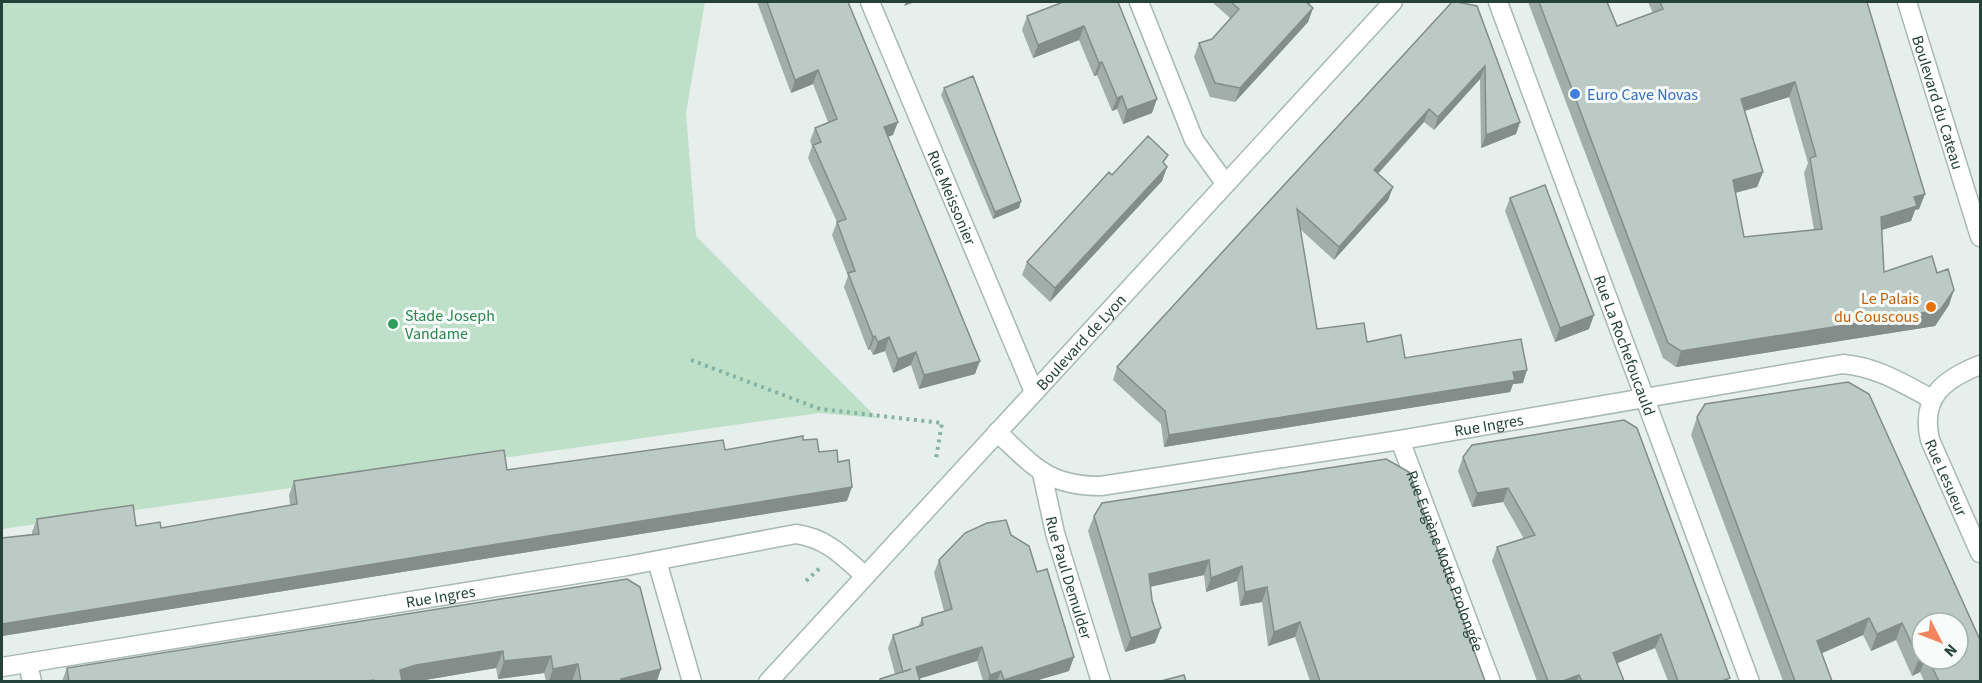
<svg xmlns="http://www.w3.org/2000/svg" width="1982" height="683" font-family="'Source Sans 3',sans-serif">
	<rect width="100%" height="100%" fill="#e6efeb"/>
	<path fill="#bfe0c8" d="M 2,2 L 705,2 L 686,113 L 696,236 L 877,418 L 819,413 L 2,529 Z"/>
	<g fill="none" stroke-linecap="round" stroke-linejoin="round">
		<defs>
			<g id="minor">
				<path id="s1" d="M 870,2 L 1034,392"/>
				<path d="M 1139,2 L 1194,140 L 1225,183"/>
				<path id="s2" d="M 1498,2 L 1750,682"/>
				<path id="s3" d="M 1907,2 L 1980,237"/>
				<path id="s4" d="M 1980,365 C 1944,379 1920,397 1930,440 L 1980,553"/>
				<path id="s5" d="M 997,432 C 1034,466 1047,486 1101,486 L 1400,440 L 1843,364 C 1877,367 1902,383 1932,399"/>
				<path id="s6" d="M 1400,440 L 1491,682"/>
				<path id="s7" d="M 1042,473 L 1055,533 L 1101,682"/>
				<path d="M 657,561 L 692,682"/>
				<path d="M 28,663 L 32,682"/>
				<path id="s8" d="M 2,667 L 627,566 L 796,534 C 826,538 843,556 865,576"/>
				<path id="s9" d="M 768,682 L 1393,2"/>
			</g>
		</defs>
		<use href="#minor" stroke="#a8b8b2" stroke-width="21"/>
		<path stroke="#86b3a5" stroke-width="4" stroke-dasharray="3 4.5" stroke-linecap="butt" d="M 691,360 L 820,409 L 942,423 L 936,458
			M 806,581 L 820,568"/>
		<use href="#minor" stroke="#fff" stroke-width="18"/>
	</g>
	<path fill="#a1aea9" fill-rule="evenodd" d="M 757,2 L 848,2 L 893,135 L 888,136 L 975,374 L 919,389 L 911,365 L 893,373 L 885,351 L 873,355 L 870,349 L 868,350 L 844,287 L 848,276 L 832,235 L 837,222 L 808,158 L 812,146 L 810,141 L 815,128 L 828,122 L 813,84 L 791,93 Z
		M 1063,2 L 1118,2 L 1152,113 L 1123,124 L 1117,109 L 1112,111 L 1097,75 L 1094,76 L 1079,40 L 1033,58 L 1022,30 L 1027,16 Z
		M 1212,2 L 1312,2 L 1309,5 L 1313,8 L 1308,22 L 1235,102 L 1210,97 L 1194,57 L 1199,43 L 1212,39 L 1230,18 Z
		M 1452,2 L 1520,122 L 1516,134 L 1481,148 L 1480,79 L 1434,130 L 1424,122 L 1378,174 L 1393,187 L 1388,200 L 1334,260 L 1300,229 L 1317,329 L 1367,342 L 1405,358 L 1523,383 L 1513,384 L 1510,392 L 1164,447 L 1161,424 L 1113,380 L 1117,367 Z
		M 1528,2 L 1607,2 L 1617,26 L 1653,13 L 1648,2 L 1867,2 L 1925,194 L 1919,209 L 1915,210 L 1911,221 L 1882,230 L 1884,272 L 1937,273 L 1949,305 L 1935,326 L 1676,367 L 1663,358 ZM 1789,97 L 1808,163 L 1804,173 L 1814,230 L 1744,237 L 1735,193 L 1757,187 L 1763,172 L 1744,111 Z
		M 944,88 L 1021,201 L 1019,208 L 993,219 L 941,95 Z
		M 1165,165 L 1167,167 L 1162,181 L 1050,302 L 1022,275 L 1027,262 L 1112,175 Z
		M 1510,198 L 1589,329 L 1555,342 L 1505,211 Z
		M 1848,382 L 1869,394 L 1980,640 L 1980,681 L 1924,681 L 1920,672 L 1912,676 L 1896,640 L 1871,651 L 1863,635 L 1822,653 L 1832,681 L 1783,681 L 1691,435 L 1697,417 L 1705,404 ZM 1922,623 L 1958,623 L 1958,659 L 1922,659 Z
		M 803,440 L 819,452 L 838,462 L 847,501 L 2,636 L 2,538 L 32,534 L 32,532 L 37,519 L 161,528 L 290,505 L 289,495 L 294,481 L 507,470 L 725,450 Z
		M 1472,445 L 1729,681 L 1668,681 L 1655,648 L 1617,663 L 1624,681 L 1537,681 L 1492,561 L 1497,547 L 1524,539 L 1503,502 L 1472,507 L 1458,471 L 1463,457 Z
		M 1386,459 L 1485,681 L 1310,681 L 1295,637 L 1268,646 L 1262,602 L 1240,606 L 1237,581 L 1206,592 L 1204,575 L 1150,587 L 1155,643 L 1125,652 L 1088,531 L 1094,516 Z
		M 1011,535 L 1069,671 L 1035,681 L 983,681 L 977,661 L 919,679 L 920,681 L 879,681 L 880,679 L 895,674 L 888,648 L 893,635 L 918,627 L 922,618 L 944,611 L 934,573 L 939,560 Z
		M 627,579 L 657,681 L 546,681 L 544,673 L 498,679 L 496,668 L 419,681 L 62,681 L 67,668 Z"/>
	<path fill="#838d89" d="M 906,2 L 915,2 L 904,6 Z
		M 1313,8 L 1308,22 L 1235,102 L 1240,88 Z
		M 1084,26 L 1079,40 L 1033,58 L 1038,45 Z
		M 1102,62 L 1097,75 L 1094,76 L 1099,63 Z
		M 1485,66 L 1480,79 L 1434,130 L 1438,117 Z
		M 818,70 L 813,84 L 791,93 L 795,80 Z
		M 1795,82 L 1789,97 L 1735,114 L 1741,99 Z
		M 1122,96 L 1117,109 L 1112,111 L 1117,98 Z
		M 1157,99 L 1152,113 L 1123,124 L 1127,110 Z
		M 1429,109 L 1424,122 L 1369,183 L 1374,170 Z
		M 898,122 L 893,135 L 879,140 L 884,127 Z
		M 1520,122 L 1516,134 L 1481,148 L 1486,135 Z
		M 1167,167 L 1162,181 L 1050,302 L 1055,288 Z
		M 1763,172 L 1757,187 L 1727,195 L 1733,180 Z
		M 1393,187 L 1388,200 L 1334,260 L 1339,247 Z
		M 1925,194 L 1919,209 L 1915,210 L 1911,221 L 1875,232 L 1881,217 L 1914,197 Z
		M 1021,201 L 1019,208 L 993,219 L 995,212 Z
		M 1954,290 L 1949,305 L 1935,326 L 1676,367 L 1681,351 Z
		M 1594,315 L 1589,329 L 1555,342 L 1560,328 Z
		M 875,336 L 870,349 L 868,350 L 873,337 Z
		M 889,337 L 885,351 L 873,355 L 878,342 Z
		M 916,352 L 911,365 L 893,373 L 898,359 Z
		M 980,361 L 975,374 L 919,389 L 924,375 Z
		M 1527,370 L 1523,383 L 1513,384 L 1510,392 L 1164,447 L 1169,435 Z
		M 852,487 L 847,501 L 2,636 L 2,624 Z
		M 1508,488 L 1503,502 L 1472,507 L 1477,493 Z
		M 1209,560 L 1204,575 L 1144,588 L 1149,574 Z
		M 1242,566 L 1237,581 L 1206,592 L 1211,578 Z
		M 1267,587 L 1262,602 L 1240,606 L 1245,592 Z
		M 1869,618 L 1863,635 L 1811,658 L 1817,641 Z
		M 1300,622 L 1295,637 L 1268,646 L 1274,632 Z
		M 1902,623 L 1896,640 L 1871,651 L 1877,634 Z
		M 1161,628 L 1155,643 L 1125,652 L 1131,638 Z
		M 1661,634 L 1655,648 L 1608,667 L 1613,653 Z
		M 982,647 L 977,661 L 911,681 L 916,667 Z
		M 503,651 L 496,668 L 419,681 L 395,681 L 400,670 L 416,665 Z
		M 551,656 L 544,673 L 498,679 L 504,661 Z
		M 1074,657 L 1069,671 L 1035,681 L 1003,681 L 1004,680 Z
		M 1922,657 L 1922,659 L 1925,659 L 1920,672 L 1912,676 L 1919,659 Z
		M 578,664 L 572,681 L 549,681 L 553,669 Z
		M 661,669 L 657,681 L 620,681 L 621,679 Z
		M 1001,671 L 997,681 L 987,681 L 990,675 Z
		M 1579,675 L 1577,681 L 1563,681 Z"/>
	<path fill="#bbcac4" stroke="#838d89" stroke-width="1.5" fill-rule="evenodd" d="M 767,2 L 848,2 L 898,122 L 884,127 L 980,361 L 924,375 L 916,352 L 898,359 L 889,337 L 878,342 L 875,336 L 873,337 L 848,273 L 855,271 L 837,222 L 846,219 L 813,145 L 821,142 L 815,128 L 837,119 L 818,70 L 795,80 Z
		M 1063,2 L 1118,2 L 1157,99 L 1127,110 L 1122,96 L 1117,98 L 1102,62 L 1099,63 L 1084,26 L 1038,45 L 1027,16 Z
		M 1231,2 L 1306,2 L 1313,8 L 1240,88 L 1215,83 L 1199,43 L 1212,39 L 1239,9 Z
		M 1452,2 L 1457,2 L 1477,6 L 1520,122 L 1486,135 L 1485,66 L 1438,117 L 1429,109 L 1374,170 L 1393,187 L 1339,247 L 1297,209 L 1317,329 L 1364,323 L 1367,342 L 1401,335 L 1405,358 L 1521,339 L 1527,370 L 1513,372 L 1515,380 L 1169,435 L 1165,411 L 1117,367 Z
		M 1539,2 L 1607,2 L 1617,26 L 1663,9 L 1660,2 L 1867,2 L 1925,194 L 1914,197 L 1917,206 L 1881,217 L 1884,272 L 1932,256 L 1937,273 L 1948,269 L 1954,290 L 1940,310 L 1681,351 L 1668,343 ZM 1795,82 L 1816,156 L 1810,158 L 1822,229 L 1744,237 L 1733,180 L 1763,172 L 1741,99 Z
		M 973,76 L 1021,201 L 995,212 L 944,88 Z
		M 1148,136 L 1168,155 L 1163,162 L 1167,167 L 1055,288 L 1027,262 L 1109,172 L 1112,175 Z
		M 1545,185 L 1594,315 L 1560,328 L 1510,198 Z
		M 1848,382 L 1869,394 L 1980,640 L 1980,681 L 1939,681 L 1928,659 L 1958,659 L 1958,623 L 1922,623 L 1922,657 L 1919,659 L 1902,623 L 1877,634 L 1869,618 L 1817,641 L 1832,681 L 1795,681 L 1697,417 L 1705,404 Z
		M 1624,420 L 1637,428 L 1730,678 L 1722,681 L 1678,681 L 1661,634 L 1613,653 L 1624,681 L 1582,681 L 1579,675 L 1563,681 L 1548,681 L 1497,547 L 1535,535 L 1508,488 L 1477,493 L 1463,457 L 1472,445 Z
		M 803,436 L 803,440 L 817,439 L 819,452 L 837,450 L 838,462 L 849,460 L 852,487 L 2,624 L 2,538 L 39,534 L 37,519 L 133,505 L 136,526 L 160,522 L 161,528 L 297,504 L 294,481 L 504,450 L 507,470 L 723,440 L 725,450 Z
		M 1386,459 L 1409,472 L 1485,681 L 1320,681 L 1300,622 L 1274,632 L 1267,587 L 1245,592 L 1242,566 L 1211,578 L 1209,560 L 1149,574 L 1152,600 L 1161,628 L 1131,638 L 1094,516 L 1102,503 Z
		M 1006,520 L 1011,535 L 1029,546 L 1037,572 L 1047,569 L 1074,657 L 1004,680 L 1001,671 L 990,675 L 982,647 L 916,667 L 920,681 L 881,681 L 880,679 L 911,669 L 903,672 L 893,635 L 923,625 L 922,618 L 952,609 L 939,560 L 965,533 L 987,523 Z
		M 627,579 L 640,587 L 661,669 L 621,679 L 625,681 L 581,681 L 578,664 L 553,669 L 551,656 L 504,661 L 503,651 L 416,665 L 400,670 L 402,681 L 374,681 L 374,680 L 365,681 L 69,681 L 67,668 Z
		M 1184,675 L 1186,681 L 1161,681 Z"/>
	<circle fill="#3f7fe0" stroke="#f7fbf9" stroke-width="2" cx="1575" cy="94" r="6"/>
	<circle fill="#e8710a" stroke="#f7fbf9" stroke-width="2" cx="1931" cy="307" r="6"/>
	<circle fill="#2e9e5b" stroke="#f7fbf9" stroke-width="2" cx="393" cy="324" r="6"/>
	<g text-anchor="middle" stroke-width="6" stroke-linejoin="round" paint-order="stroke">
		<g font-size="16" fill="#366cbe" stroke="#f7fbf9" text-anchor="start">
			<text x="1587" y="100">Euro Cave Novas</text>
		</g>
		<g font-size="16" fill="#24423a" stroke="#f7fbf9">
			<text dy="6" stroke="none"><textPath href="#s3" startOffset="105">Boulevard du Cateau</textPath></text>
			<text dy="6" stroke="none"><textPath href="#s1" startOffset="212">Rue Meissonier</textPath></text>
			<text dy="6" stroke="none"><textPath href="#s9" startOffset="462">Boulevard de Lyon</textPath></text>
			<text dy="6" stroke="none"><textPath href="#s2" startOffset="366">Rue La Rochefoucauld</textPath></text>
			<text dy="6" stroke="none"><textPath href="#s5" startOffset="514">Rue Ingres</textPath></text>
			<text dy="6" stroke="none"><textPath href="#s4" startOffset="142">Rue Lesueur</textPath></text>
			<text dy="6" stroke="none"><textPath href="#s6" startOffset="129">Rue Eugène Motte Prolongée</textPath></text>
			<text dy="6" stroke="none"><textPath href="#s7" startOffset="108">Rue Paul Demulder</textPath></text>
			<text dy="6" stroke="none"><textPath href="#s8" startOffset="444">Rue Ingres</textPath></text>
		</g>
		<g font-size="16" fill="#c56008" stroke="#f7fbf9" text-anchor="end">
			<text x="1919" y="304">Le Palais<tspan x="1919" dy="18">du Couscous</tspan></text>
		</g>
		<g font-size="16" fill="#27864d" stroke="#f7fbf9" text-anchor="start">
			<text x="405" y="321">Stade Joseph<tspan x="405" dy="18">Vandame</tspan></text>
		</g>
	</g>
	<rect width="1982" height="683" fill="none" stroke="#24423a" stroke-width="6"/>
	<g transform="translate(1940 641) rotate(132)"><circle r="28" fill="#f7fbf9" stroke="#a3b1ad" stroke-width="1.5"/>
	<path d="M0-4.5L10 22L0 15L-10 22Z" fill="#f4845f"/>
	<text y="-9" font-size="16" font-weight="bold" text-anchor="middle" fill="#24423a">N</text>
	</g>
</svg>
